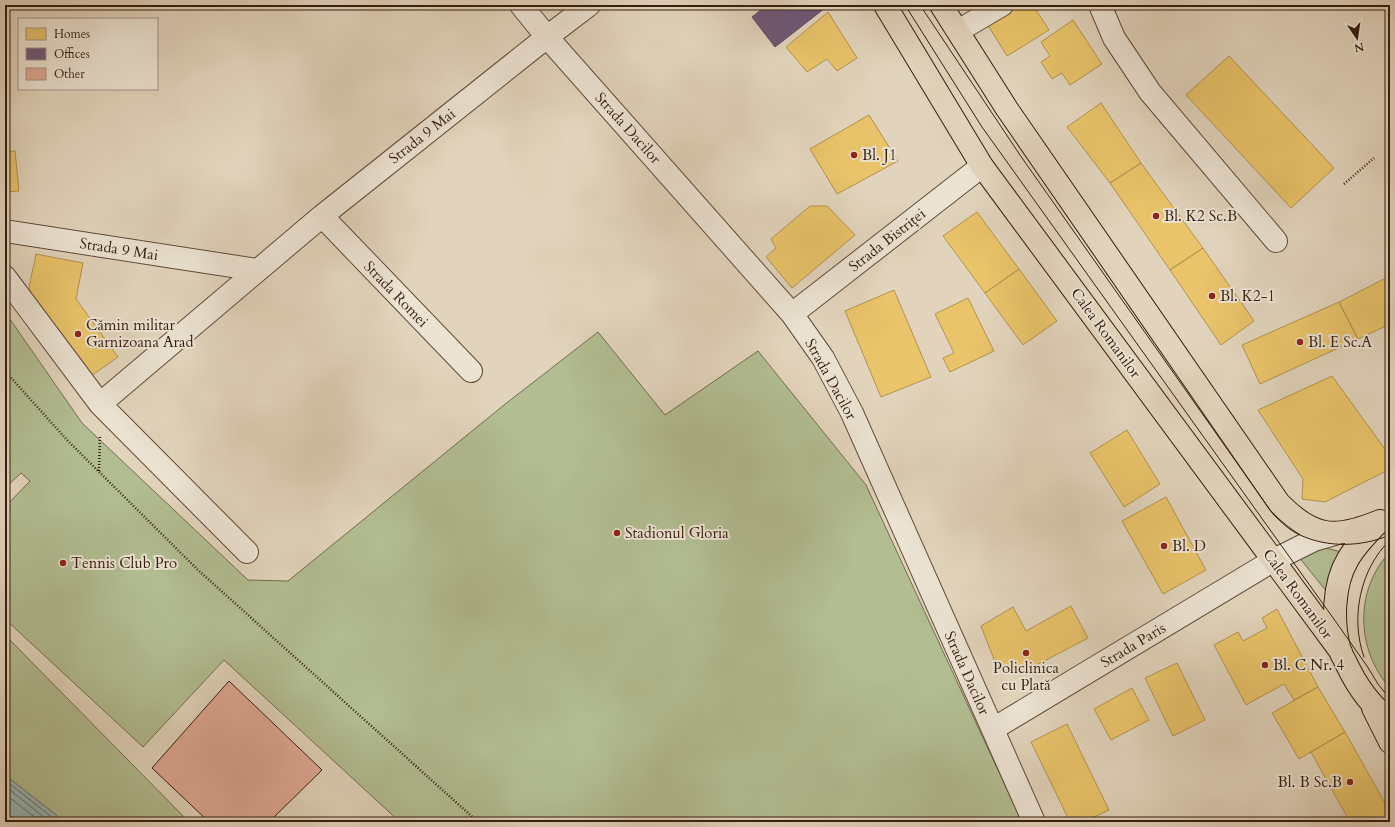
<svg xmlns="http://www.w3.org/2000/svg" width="1395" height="827" font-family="Cardo,serif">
	<rect width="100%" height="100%" fill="#e2d4bc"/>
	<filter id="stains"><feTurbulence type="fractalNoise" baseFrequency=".005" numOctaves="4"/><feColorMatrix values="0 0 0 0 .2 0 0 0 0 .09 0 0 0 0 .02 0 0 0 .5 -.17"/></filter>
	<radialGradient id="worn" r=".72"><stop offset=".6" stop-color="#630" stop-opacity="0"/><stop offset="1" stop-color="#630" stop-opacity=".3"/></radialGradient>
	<path fill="#b2bd92" stroke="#746d50" d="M 5,312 L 82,423 L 248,580 L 288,581 L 504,405 L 598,332 L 665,415 L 758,351 L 866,485 L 1022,822 L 400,822 L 224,660 L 143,747 L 5,619 L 5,507 L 30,481 L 21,473 L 5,488 Z
		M 1321,547 L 1342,552 L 1327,592 L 1298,556 Z
		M 1390,552 L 1390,688 C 1356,650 1354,590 1390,552 Z
		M 5,635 L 189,822 L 65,822 L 5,775 Z"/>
	<path fill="#97b7b9" stroke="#707975" d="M 5,775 L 65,822 L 5,822 Z"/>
	<path fill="#e9c46a" stroke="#b3924f" d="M 1013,5 L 1033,5 L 1049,30 L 1007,56 L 986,22 Z
		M 828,12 L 857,58 L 837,71 L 827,59 L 807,72 L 786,47 Z
		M 1073,20 L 1102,64 L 1070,85 L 1062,73 L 1052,79 L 1041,62 L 1050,56 L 1041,42 Z
		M 1229,56 L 1334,168 L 1291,208 L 1186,95 Z
		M 1101,103 L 1141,163 L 1110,183 L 1067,127 Z
		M 869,115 L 898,161 L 837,194 L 810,149 Z
		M 15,151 L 19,191 L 5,192 L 5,152 Z
		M 1141,163 L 1203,248 L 1170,270 L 1110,183 Z
		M 810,206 L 827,206 L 855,235 L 792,288 L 766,257 L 776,248 L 771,239 Z
		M 977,212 L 1019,269 L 985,293 L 943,236 Z
		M 1203,248 L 1254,321 L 1221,345 L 1170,270 Z
		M 36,254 L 83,263 L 76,299 L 118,357 L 87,379 L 38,311 L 29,287 Z
		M 1019,269 L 1057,321 L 1023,345 L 985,293 Z
		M 1390,276 L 1390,324 L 1358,339 L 1339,302 Z
		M 894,290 L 931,377 L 881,397 L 845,311 Z
		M 968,298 L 994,351 L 950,372 L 943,358 L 954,353 L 935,314 Z
		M 1339,302 L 1358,339 L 1260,384 L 1242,345 Z
		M 1332,376 L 1390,456 L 1390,469 L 1325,502 L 1302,499 L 1303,479 L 1258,410 Z
		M 1127,430 L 1160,484 L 1124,507 L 1090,453 Z
		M 1166,497 L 1206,570 L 1163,594 L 1122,521 Z
		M 1071,606 L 1088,638 L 1027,670 L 997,667 L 981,626 L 1013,607 L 1026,631 Z
		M 1277,609 L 1318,687 L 1294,700 L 1284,684 L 1246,705 L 1214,645 L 1238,632 L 1243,641 L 1267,628 L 1262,618 Z
		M 1177,663 L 1205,720 L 1173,736 L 1145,678 Z
		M 1318,687 L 1345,732 L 1299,759 L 1272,713 Z
		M 1132,688 L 1149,720 L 1111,740 L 1094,709 Z
		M 1067,724 L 1109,810 L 1084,822 L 1070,822 L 1031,742 Z
		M 1345,732 L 1390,812 L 1390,818 L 1383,822 L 1350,822 L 1311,752 Z"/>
	<path fill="#6d597a" stroke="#5c475a" d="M 767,5 L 823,5 L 825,8 L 775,47 L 752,17 Z"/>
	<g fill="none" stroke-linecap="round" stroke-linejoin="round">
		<path stroke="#666a64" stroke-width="1" d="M 5,780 L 58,822
			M 5,786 L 50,822
			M 5,794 L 41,822"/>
	</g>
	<path fill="#e0a995" stroke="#351d0f" d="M 229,681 L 322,770 L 269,822 L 209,822 L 152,768 Z"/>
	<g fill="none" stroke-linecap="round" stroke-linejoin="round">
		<defs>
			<path id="minor" d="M 521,5 L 547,37 L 792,314 L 823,358 L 852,413 L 1034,822
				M 1100,5 L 1114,38 L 1150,92 L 1276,241
				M 958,31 L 1002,5
				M 322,216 L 471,371
				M 5,231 L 257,270
				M 5,277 L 100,404 L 247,552
				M 792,314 L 982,166
				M 100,404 L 322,216 L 547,37 L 589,5
				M 993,729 L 1274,560 L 1314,540 L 1335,534"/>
			<path id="major" d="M 885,5 L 982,166 L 1341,652
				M 941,5 L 1007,109 L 1279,503 C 1314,539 1336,539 1380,521
				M 1378,523 C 1367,534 1356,545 1348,559 C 1333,584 1332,623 1340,651 C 1342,656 1345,660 1347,665 C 1357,686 1371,706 1390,720
				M 1373,708 L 1390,742"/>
		</defs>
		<use href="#minor" stroke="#604b3a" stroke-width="24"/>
		<use href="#major" stroke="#351d0f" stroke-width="24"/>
		<path stroke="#351d0f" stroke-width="2.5" stroke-dasharray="1 2" stroke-linecap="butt" d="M 1344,184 L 1374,158
			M 5,371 L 67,440 L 198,570 L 478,822
			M 99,471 L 100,436"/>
		<use href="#minor" stroke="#ece3d3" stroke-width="22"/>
		<use href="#major" stroke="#e2d4bc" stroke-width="22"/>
		<path stroke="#351d0f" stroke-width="1" d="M 905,5 L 982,127 L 1336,622 L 1367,666 L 1378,684 L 1390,699
			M 920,5 L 1022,158 L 1273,514 C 1281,522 1289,530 1300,535 C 1328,548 1362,547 1390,535
			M 1364,657 C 1350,618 1360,569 1390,540"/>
	</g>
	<g fill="#8f2418" stroke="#ece3d3" stroke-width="1.5">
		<circle cx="854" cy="155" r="4"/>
		<circle cx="1156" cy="216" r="4"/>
		<circle cx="1212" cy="296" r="4"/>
		<circle cx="78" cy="334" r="4"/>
		<circle cx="1300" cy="342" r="4"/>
		<circle cx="617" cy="533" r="4"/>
		<circle cx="1164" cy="546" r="4"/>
		<circle cx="63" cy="563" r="4"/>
		<circle cx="1026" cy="653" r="4"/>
		<circle cx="1265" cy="665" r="4"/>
		<circle cx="1350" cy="782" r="4"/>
	</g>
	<g text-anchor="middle" stroke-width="4" stroke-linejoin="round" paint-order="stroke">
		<g font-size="15" fill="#351d0f" stroke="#ece3d3">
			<text transform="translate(628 128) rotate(48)" y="5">Strada Dacilor</text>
			<text transform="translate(422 136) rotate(-38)" y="5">Strada 9 Mai</text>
			<text transform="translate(887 240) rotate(-38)" y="5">Strada Bistriței</text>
			<text transform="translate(119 249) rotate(9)" y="5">Strada 9 Mai</text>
			<text transform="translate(396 294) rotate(46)" y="5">Strada Romei</text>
			<text transform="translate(1106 333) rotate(54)" y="5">Calea Romanilor</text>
			<text transform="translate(831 379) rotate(61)" y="5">Strada Dacilor</text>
			<text transform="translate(1298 594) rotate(54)" y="5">Calea Romanilor</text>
			<text transform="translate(1133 645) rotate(-31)" y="5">Strada Paris</text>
			<text transform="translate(967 673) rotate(66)" y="5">Strada Dacilor</text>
		</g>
		<g font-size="15" fill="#351d0f" stroke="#ece3d3" text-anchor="start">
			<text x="862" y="160">Bl. J1</text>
			<text x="1164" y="221">Bl. K2 Sc.B</text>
			<text x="1220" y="301">Bl. K2-1</text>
			<text x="86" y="330">Cămin militar<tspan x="86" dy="17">Garnizoana Arad</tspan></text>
			<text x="1308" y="347">Bl. E Sc.A</text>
			<text x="625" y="538">Stadionul Gloria</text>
			<text x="1172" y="551">Bl. D</text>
			<text x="71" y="568">Tennis Club Pro</text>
			<text x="1273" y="670">Bl. C Nr. 4</text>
			<text x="1026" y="673" text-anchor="middle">Policlinica<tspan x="1026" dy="17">cu Plată</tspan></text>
			<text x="1342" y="787" text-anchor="end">Bl. B Sc.B</text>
		</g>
	</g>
	<rect width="1395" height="827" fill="none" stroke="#e2d4bc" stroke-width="20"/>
	<rect x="6" y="6" width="1383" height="815" fill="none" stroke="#351d0f" stroke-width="2"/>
	<rect x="10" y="10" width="1375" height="807" fill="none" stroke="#351d0f"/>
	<rect x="18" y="18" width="140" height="72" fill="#ece3d3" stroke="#a39485"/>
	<rect x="26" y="28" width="20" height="12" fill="#e9c46a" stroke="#a39485"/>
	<text x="54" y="38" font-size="12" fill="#351d0f">Homes</text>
	<rect x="26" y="48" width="20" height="12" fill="#6d597a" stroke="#a39485"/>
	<text x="54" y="58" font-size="12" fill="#351d0f">Offices</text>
	<rect x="26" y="68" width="20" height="12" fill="#e0a995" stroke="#a39485"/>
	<text x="54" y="78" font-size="12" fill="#351d0f">Other</text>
	<g transform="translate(1357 38) rotate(167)" stroke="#ece3d3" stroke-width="3" paint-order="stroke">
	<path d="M0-3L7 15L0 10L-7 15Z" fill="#351d0f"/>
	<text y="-6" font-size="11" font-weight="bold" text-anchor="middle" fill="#351d0f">N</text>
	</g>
	<rect width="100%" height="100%" filter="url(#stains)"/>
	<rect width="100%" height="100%" fill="url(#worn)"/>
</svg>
